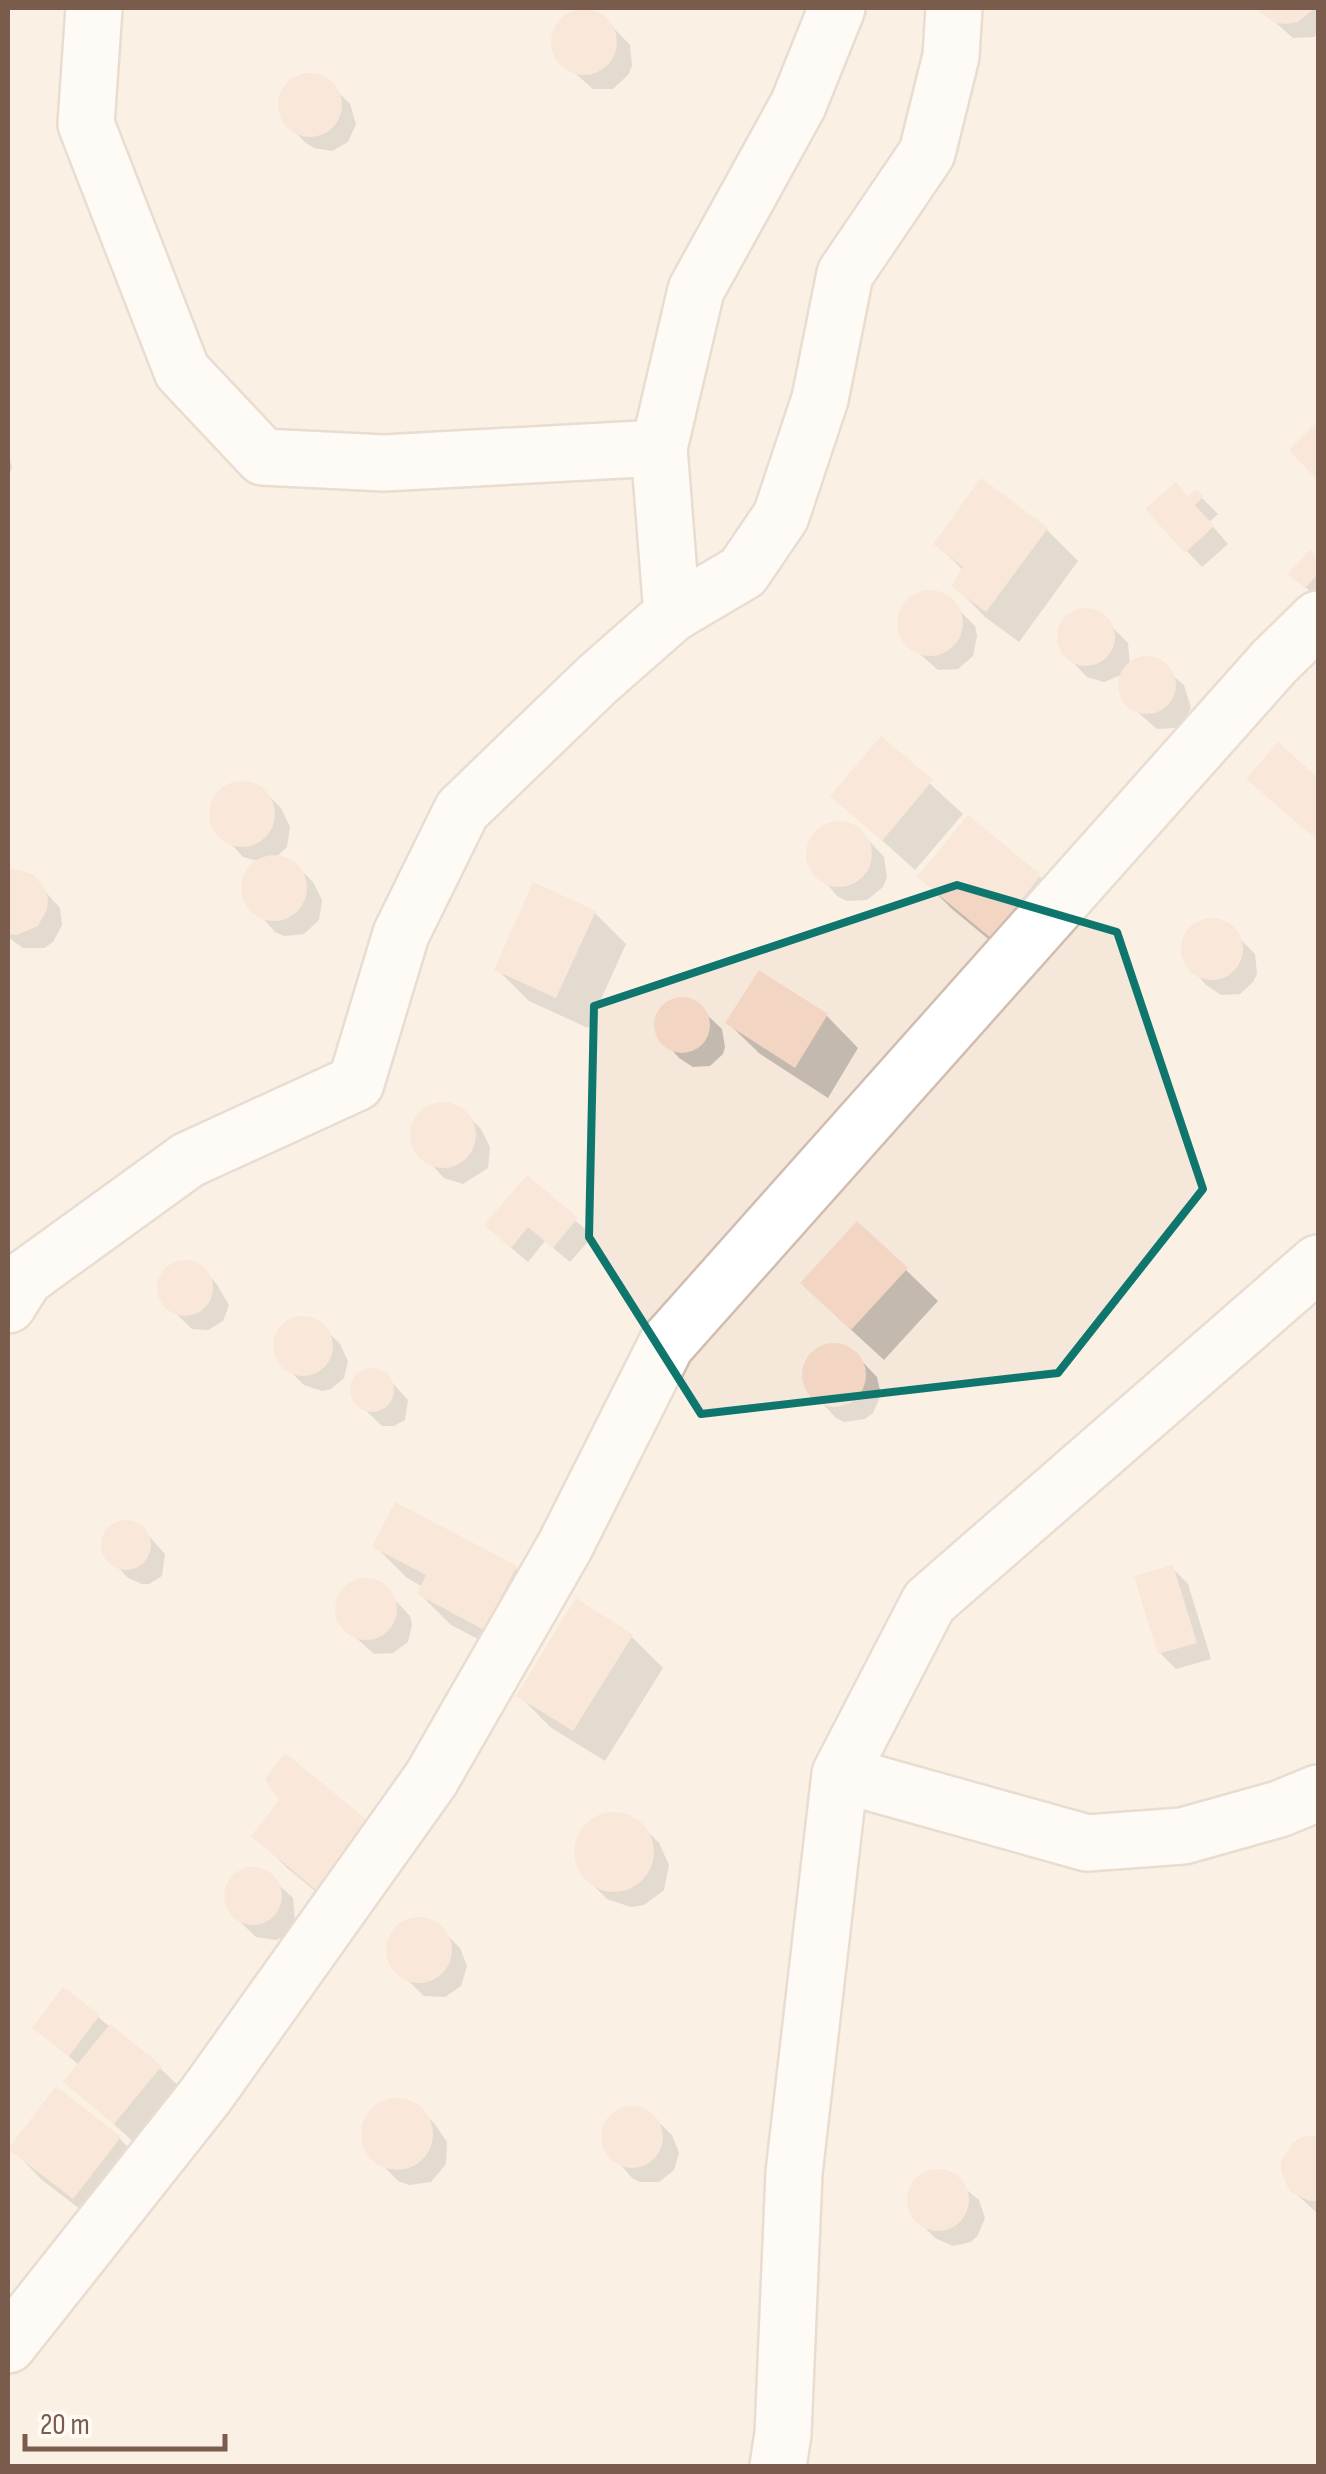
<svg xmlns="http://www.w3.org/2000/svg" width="1326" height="2474" font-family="'Sofia Sans Condensed',sans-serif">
	<rect width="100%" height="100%" fill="#fdf6ec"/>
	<path fill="#f5e8da" d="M 8,8 L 1318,8 L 1318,2466 L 8,2466 Z"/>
	<path fill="#0003" d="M 1259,8 L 1318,8 L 1318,34 L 1314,37 L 1293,38 Z
		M 589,11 L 606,20 L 630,45 L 632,66 L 628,75 L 613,89 L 593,89 L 559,59 L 555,50 L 556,30 L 569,15 Z
		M 316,77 L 333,87 L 350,104 L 356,124 L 348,142 L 332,151 L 314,148 L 306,143 L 289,126 L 281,109 L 284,90 L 290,83 L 297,78 Z
		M 8,453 L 12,467 L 8,480 Z
		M 1196,492 L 1218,514 L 1209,522 L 1228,544 L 1202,567 L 1187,551 L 1189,499 Z
		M 1047,530 L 1078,561 L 1019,642 L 985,617 L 954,585 L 964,571 L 936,544 Z
		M 1310,553 L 1318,560 L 1318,599 L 1292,574 Z
		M 934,592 L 944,595 L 975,626 L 977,636 L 973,656 L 958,669 L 938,670 L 904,640 L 900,631 L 902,611 L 915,595 Z
		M 1092,611 L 1099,614 L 1128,643 L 1130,666 L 1135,661 L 1153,659 L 1184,685 L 1191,708 L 1182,723 L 1175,728 L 1157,729 L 1125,701 L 1120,683 L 1123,674 L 1104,682 L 1087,677 L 1064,653 L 1059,635 L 1066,618 L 1074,613 Z
		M 881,739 L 963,814 L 915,870 L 833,796 Z
		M 1278,746 L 1318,782 L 1318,840 L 1266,795 Z
		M 235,784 L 255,786 L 264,791 L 281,808 L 290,827 L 287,847 L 276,857 L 296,865 L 313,882 L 322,900 L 319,920 L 304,934 L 284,936 L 275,932 L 245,898 L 245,878 L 258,861 L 243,857 L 213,824 L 213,804 L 217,795 Z
		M 968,818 L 1040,877 L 1071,908 L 1023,968 L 952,909 L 920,877 Z
		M 844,823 L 861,832 L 884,857 L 887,878 L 883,887 L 867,900 L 847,901 L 837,896 L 809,862 L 810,842 L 823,827 Z
		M 22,872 L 31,876 L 60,908 L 62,925 L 53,942 L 44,948 L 23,948 L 8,937 L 8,873 Z
		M 595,913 L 626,944 L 588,1028 L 529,1001 L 497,969 Z
		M 1205,921 L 1224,923 L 1255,954 L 1257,974 L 1253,982 L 1240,994 L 1221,995 L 1206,985 L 1184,959 L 1184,940 L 1197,924 Z
		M 759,974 L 827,1016 L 858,1048 L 828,1098 L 760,1054 L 728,1023 Z
		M 675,1000 L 691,1000 L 722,1029 L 725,1047 L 723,1054 L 710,1066 L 693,1067 L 679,1058 L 658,1034 L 657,1017 Z
		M 445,1104 L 464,1112 L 481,1129 L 490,1147 L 488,1168 L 463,1184 L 444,1178 L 413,1145 L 413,1125 L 418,1116 L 425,1110 Z
		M 527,1178 L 593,1236 L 570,1262 L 545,1241 L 528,1262 L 503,1241 Z
		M 183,1262 L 199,1266 L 216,1283 L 229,1305 L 223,1321 L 208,1330 L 192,1329 L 162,1300 L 160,1283 L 162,1276 L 175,1264 Z
		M 906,1270 L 938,1301 L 884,1360 L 835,1315 Z
		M 306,1319 L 323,1327 L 340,1344 L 348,1361 L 344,1378 L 331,1389 L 322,1391 L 304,1385 L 281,1362 L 276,1345 L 282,1329 L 288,1323 Z
		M 836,1345 L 853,1352 L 877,1377 L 881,1395 L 873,1413 L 865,1419 L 844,1422 L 836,1418 L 806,1386 L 805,1365 L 817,1350 Z
		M 377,1371 L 388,1378 L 408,1400 L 405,1420 L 394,1426 L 382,1426 L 355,1400 L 353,1388 L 358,1376 Z
		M 124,1522 L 139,1525 L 165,1554 L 162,1576 L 149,1584 L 142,1584 L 128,1578 L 106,1555 L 104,1540 L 111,1528 Z
		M 375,1546 L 515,1568 L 547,1600 L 516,1659 L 451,1625 L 420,1594 L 423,1587 L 407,1578 Z
		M 1172,1568 L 1188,1584 L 1211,1659 L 1176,1669 L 1160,1653 Z
		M 362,1581 L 380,1584 L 410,1616 L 412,1625 L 408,1642 L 393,1653 L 374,1654 L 342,1625 L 338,1607 L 346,1589 Z
		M 632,1637 L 663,1668 L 605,1761 L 550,1727 L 519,1695 Z
		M 283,1800 L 369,1825 L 349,1919 L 286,1867 L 255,1836 Z
		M 622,1816 L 642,1826 L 659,1843 L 669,1865 L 664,1890 L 644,1905 L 631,1907 L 607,1899 L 590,1882 L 577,1860 L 582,1835 L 599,1818 Z
		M 247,1869 L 262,1870 L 293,1898 L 295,1922 L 284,1937 L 276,1940 L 256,1937 L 232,1914 L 225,1896 L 232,1879 Z
		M 426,1920 L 443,1931 L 460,1948 L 467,1966 L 461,1986 L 445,1997 L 424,1996 L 392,1965 L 389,1956 L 392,1936 L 406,1922 Z
		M 98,2017 L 160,2068 L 192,2099 L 147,2154 L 67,2082 L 80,2066 L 36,2028 Z
		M 56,2090 L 120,2139 L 151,2171 L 106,2229 L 42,2180 L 11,2148 Z
		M 407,2101 L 417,2106 L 434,2123 L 447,2142 L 446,2164 L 431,2182 L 409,2185 L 398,2181 L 365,2147 L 364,2125 L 368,2115 L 385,2102 Z
		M 628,2108 L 648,2112 L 672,2135 L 679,2153 L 674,2170 L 659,2182 L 640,2182 L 632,2178 L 604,2145 L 603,2136 L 610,2117 Z
		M 1303,2139 L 1318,2139 L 1318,2214 L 1292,2190 Z
		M 945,2172 L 979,2200 L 985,2218 L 978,2235 L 971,2242 L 953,2246 L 935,2238 L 918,2221 L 909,2205 L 913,2186 L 926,2173 Z"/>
	<path fill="#f3d5c3" d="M 1255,8 L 1315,8 L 1298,22 L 1287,24 L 1275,23 Z
		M551 42a33 33 0 1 1 66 0a33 33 0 1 1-66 0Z
		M278 105a32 32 0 1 1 64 0a32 32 0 1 1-64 0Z
		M 1318,421 L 1318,481 L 1289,450 Z
		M 981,478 L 1048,528 L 986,612 L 951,586 L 963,567 L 933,544 Z
		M 1176,482 L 1188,496 L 1196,489 L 1204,496 L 1195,505 L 1214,526 L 1185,553 L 1145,509 Z
		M 1310,550 L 1318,557 L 1318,574 L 1305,588 L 1288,574 Z
		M897 623a33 33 0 1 1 66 0a33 33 0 1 1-66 0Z
		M1057 637a29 29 0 1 1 58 0a29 29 0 1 1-58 0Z
		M1118 685a29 29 0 1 1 58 0a29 29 0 1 1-58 0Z
		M 881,736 L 933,780 L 882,841 L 830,796 Z
		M 1278,742 L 1318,778 L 1317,840 L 1246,779 Z
		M209 814a33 33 0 1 1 66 0a33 33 0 1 1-66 0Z
		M 968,815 L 1041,875 L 991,938 L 917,877 Z
		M806 854a33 33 0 1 1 66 0a33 33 0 1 1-66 0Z
		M241 888a33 33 0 1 1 66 0a33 33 0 1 1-66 0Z
		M 12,869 L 33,874 L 45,889 L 48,899 L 47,909 L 38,926 L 17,935 L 8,934 L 8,870 Z
		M 533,882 L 596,911 L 556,998 L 494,970 Z
		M1181 949a31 31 0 1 1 62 0a31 31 0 1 1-62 0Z
		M 759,970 L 828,1014 L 795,1068 L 725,1023 Z
		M654 1025a28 28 0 1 1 56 0a28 28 0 1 1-56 0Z
		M410 1135a33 33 0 1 1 66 0a33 33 0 1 1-66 0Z
		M 527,1175 L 578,1218 L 553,1248 L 528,1227 L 511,1248 L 484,1225 Z
		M 857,1221 L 908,1268 L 851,1330 L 800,1283 Z
		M157 1288a28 28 0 1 1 56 0a28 28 0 1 1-56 0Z
		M273 1346a30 30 0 1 1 60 0a30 30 0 1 1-60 0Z
		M802 1375a32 32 0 1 1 64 0a32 32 0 1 1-64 0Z
		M350 1390a22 22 0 1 1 44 0a22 22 0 1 1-44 0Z
		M 395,1502 L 517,1566 L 484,1630 L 417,1594 L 426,1575 L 372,1547 Z
		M101 1545a25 25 0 1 1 50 0a25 25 0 1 1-50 0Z
		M 1173,1565 L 1197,1643 L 1158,1654 L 1134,1576 Z
		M335 1609a31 31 0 1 1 62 0a31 31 0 1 1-62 0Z
		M 576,1598 L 633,1635 L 573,1731 L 516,1696 Z
		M 285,1753 L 371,1823 L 316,1890 L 251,1836 L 279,1800 L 265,1779 Z
		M574 1852a40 40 0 1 1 80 0a40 40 0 1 1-80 0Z
		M224 1896a29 29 0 1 1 58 0a29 29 0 1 1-58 0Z
		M386 1950a33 33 0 1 1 66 0a33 33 0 1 1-66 0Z
		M 63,1987 L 100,2015 L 69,2056 L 32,2028 Z
		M 110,2024 L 162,2066 L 114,2124 L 63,2082 Z
		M 56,2086 L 121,2137 L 73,2199 L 8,2149 Z
		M361 2134a36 36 0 1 1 72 0a36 36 0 1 1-72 0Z
		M601 2137a31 31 0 1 1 62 0a31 31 0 1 1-62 0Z
		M 1318,2135 L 1318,2201 L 1310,2201 L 1290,2192 L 1281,2172 L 1281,2161 L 1293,2143 L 1302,2137 Z
		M907 2200a31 31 0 1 1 62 0a31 31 0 1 1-62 0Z"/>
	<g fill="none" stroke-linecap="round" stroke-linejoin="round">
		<defs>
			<path id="street" d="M 94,8 L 86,124 L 182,371 L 263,457 L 384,463 L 659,448 L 672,614
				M 659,448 L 696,290 L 798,105 L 837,8
				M 8,1305 L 25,1278 L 188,1160 L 356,1083 L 401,934 L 462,810 L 598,679 L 672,614 L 743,572 L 781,516 L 820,399 L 845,274 L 927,153 L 951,56 L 954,8
				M 840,1774 L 1087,1843 L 1183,1836 L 1279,1809 L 1318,1793
				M 8,2345 L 206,2095 L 431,1779 L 565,1546 L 666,1345 L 1275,661 L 1318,619
				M 778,2466 L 783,2434 L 794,2173 L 840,1774 L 929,1602 L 1318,1263"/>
		</defs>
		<use href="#street" stroke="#d1beb0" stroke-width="60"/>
		<use href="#street" stroke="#fff" stroke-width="55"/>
	</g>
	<path d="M0 0H1326V2474H0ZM 957,885 L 1117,932 L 1203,1189 L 1058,1373 L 701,1414 L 589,1237 L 594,1006 Z" fill="#fdf6ec" fill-opacity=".55" fill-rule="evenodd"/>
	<path fill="none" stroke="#0f766e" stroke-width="8" stroke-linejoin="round" d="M 957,885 L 1117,932 L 1203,1189 L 1058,1373 L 701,1414 L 589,1237 L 594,1006 Z"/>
	<rect width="1326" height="2474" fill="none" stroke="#7a5c4d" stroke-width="20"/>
	<path d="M25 2434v15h200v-15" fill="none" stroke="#7a5c4d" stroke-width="5"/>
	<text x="40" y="2434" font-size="30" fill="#7a5c4d" stroke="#fffaf3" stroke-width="8" paint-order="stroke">20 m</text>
</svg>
